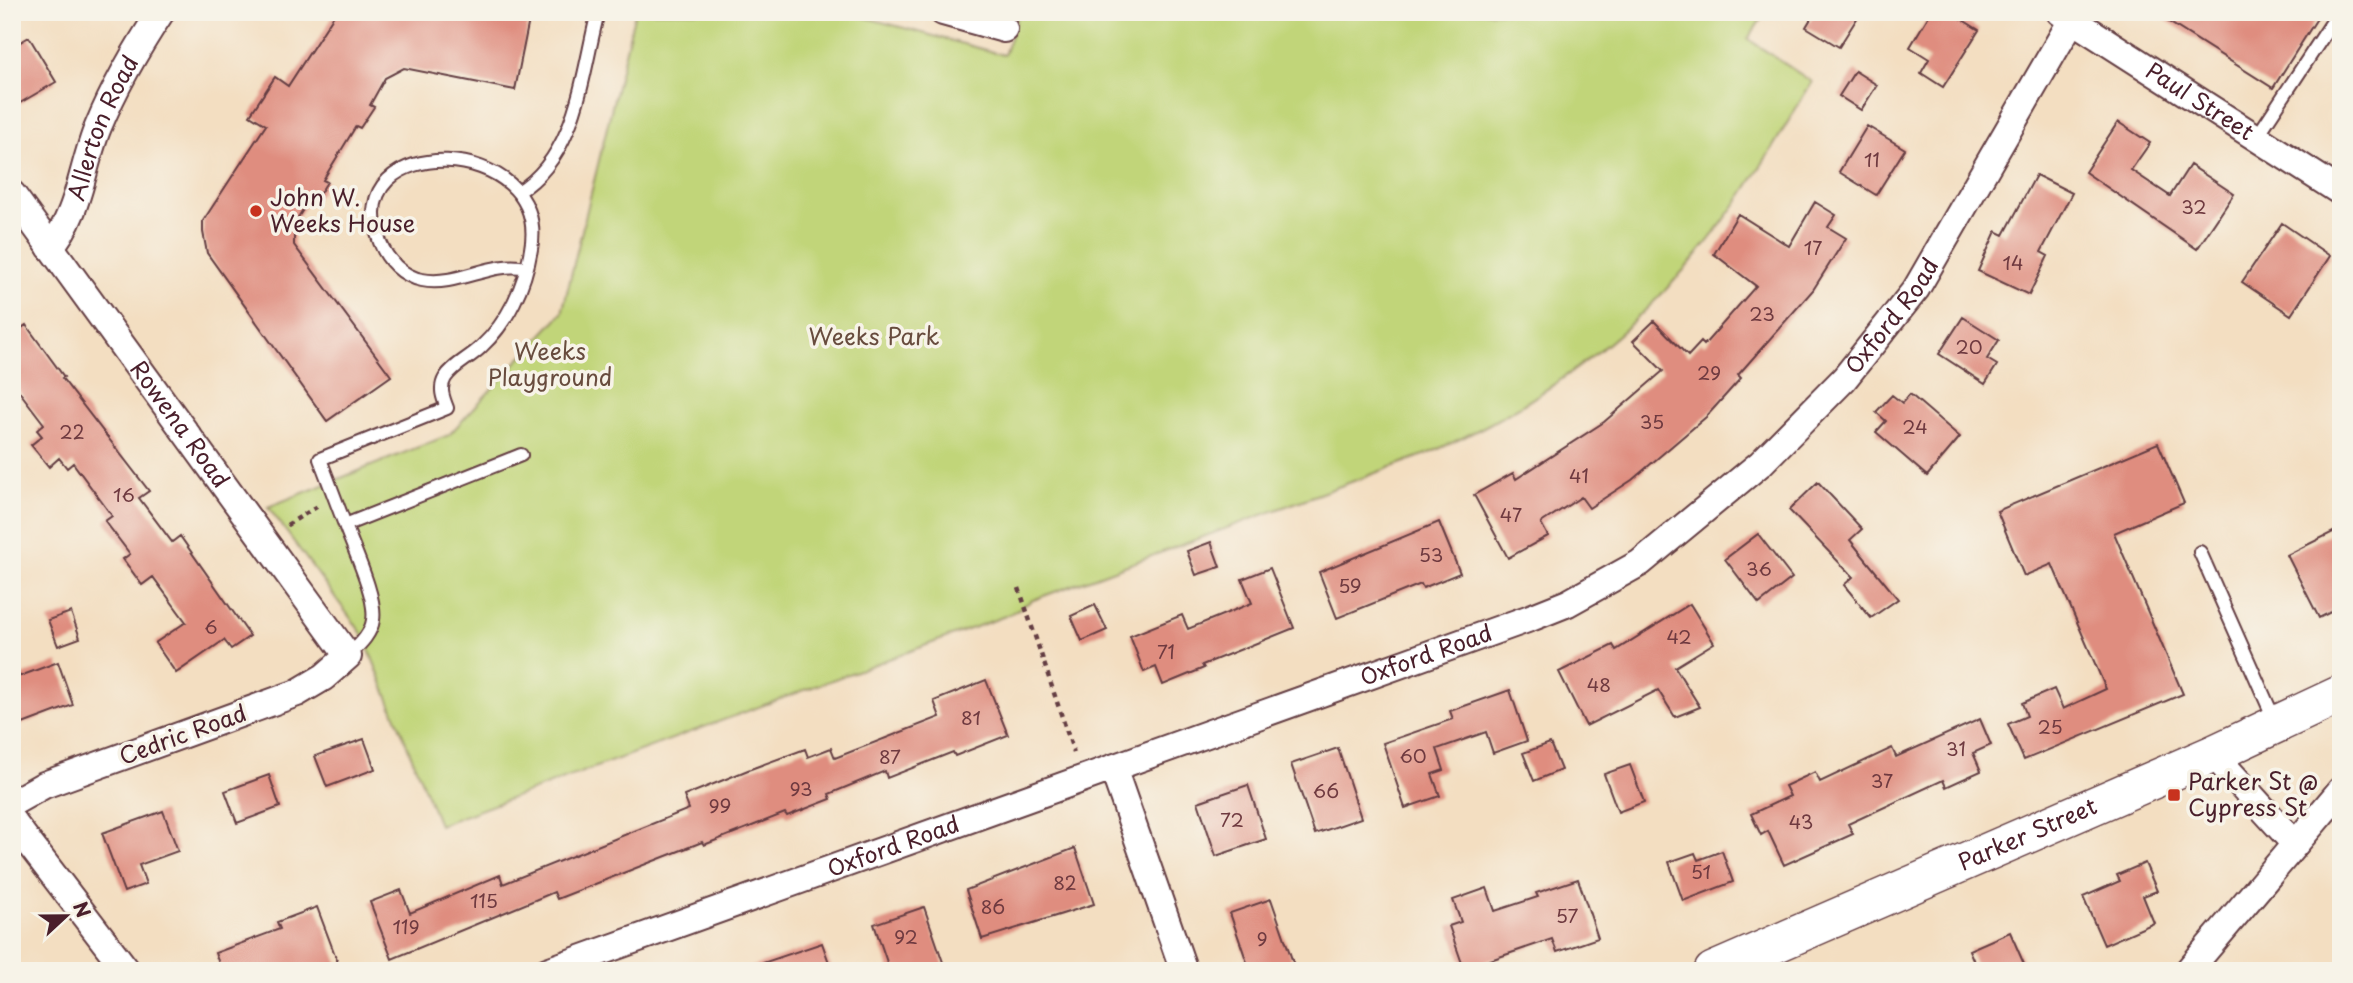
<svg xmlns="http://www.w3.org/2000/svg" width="2353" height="983" font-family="'Playpen Sans',sans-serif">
	<rect width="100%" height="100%" fill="#f7f3e8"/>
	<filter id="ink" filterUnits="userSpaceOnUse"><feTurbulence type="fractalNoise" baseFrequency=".0143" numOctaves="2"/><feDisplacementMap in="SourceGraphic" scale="14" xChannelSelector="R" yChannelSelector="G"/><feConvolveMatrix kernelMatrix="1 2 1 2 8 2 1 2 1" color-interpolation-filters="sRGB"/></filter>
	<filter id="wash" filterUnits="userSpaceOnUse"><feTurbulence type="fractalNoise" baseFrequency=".00686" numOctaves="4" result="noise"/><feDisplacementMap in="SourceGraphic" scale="28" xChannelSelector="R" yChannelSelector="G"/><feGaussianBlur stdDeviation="1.57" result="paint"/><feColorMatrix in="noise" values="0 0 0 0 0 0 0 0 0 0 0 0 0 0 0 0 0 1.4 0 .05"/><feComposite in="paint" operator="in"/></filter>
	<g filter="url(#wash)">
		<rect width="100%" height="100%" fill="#f3dec1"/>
		<path fill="#c1d579" stroke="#867a52" stroke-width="2" d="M 635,12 L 845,12 L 1004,55 L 1019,12 L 1766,12 L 1748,39 L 1812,82 C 1786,124 1762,168 1733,208 C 1657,316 1553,399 1432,452 L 1033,600 L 1008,615 L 439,825 L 363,635 L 268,507 L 449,435 L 562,313 Z"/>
		<g id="blocks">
			<path fill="#df8d7f" d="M 336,12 L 530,15 L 515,90 L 404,68 L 385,78 L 370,105 L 374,107 L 360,128 L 356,126 L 323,180 L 327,182 L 315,201 L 310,198 L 294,224 L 294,245 L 391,376 L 327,421 L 207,253 L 203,232 L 203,221 L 266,125 L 250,115 L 275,77 L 288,86 Z
				M 1815,12 L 1861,12 L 1839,47 L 1806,27 Z
				M 1931,12 L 1950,12 L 1979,30 L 1943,87 L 1921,73 L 1929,59 L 1910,47 Z
				M 2153,12 L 2321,12 L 2273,88 Z
				M 29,37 L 56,82 L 20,103 L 12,90 L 12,47 Z
				M 1855,71 L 1877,85 L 1861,110 L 1839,96 Z
				M 2118,122 L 2150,143 L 2131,170 L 2170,196 L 2190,165 L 2234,194 L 2197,249 L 2085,172 Z
				M 1867,126 L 1905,149 L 1876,195 L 1839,172 Z
				M 2036,175 L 2072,193 L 2041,252 L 2048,256 L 2029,295 L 1978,271 L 1996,231 L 2004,235 Z
				M 1815,202 L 1836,215 L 1828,227 L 1846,238 L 1813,290 L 1738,375 L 1741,378 L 1706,417 L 1632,480 L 1589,508 L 1581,497 L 1541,523 L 1548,536 L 1508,558 L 1474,495 L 1513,473 L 1516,479 L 1604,422 L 1663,371 L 1633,341 L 1654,321 L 1688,356 L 1701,342 L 1704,345 L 1756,286 L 1714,254 L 1738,214 L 1789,246 Z
				M 2282,223 L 2330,256 L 2291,315 L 2242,282 Z
				M 1963,317 L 1999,340 L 1987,359 L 1997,365 L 1985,384 L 1939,354 Z
				M 26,325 L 64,377 L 62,378 L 149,491 L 139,498 L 172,542 L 180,536 L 250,636 L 231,649 L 224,640 L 176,673 L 155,643 L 186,622 L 153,577 L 142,585 L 123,559 L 130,554 L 105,521 L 112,516 L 73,463 L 67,468 L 59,458 L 49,467 L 31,445 L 42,436 L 37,430 L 44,424 L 12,382 L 12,335 Z
				M 1910,394 L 1960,437 L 1927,476 L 1876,432 L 1886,421 L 1876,412 L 1892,395 L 1902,403 Z
				M 2158,443 L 2184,503 L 2114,533 L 2183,694 L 2024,760 L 2008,724 L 2027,716 L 2022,703 L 2054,689 L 2063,709 L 2106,689 L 2052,564 L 2024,576 L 1997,511 Z
				M 1818,482 L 1862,529 L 1850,540 L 1898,599 L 1871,618 L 1844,585 L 1853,577 L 1789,510 Z
				M 1439,522 L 1460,573 L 1423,588 L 1421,584 L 1337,618 L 1319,572 Z
				M 2341,528 L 2341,607 L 2319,618 L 2287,555 Z
				M 1758,534 L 1792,578 L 1759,604 L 1725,559 Z
				M 1211,542 L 1220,567 L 1196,575 L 1187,551 Z
				M 1270,568 L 1294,628 L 1202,665 L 1204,668 L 1163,685 L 1156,667 L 1144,672 L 1130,636 L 1182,615 L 1188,629 L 1252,603 L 1242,579 Z
				M 1690,604 L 1714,643 L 1675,667 L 1700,707 L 1675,717 L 1658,690 L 1586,726 L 1559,672 L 1613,645 L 1616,650 Z
				M 1095,605 L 1107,630 L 1082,641 L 1071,616 Z
				M 71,612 L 80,638 L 58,646 L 48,620 Z
				M 58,662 L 73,705 L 12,728 L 12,679 Z
				M 986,680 L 1008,735 L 955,756 L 953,752 L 887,778 L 885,771 L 829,794 L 831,799 L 787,816 L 785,813 L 704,845 L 702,842 L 557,899 L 554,892 L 392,959 L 370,902 L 401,890 L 410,913 L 500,875 L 503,884 L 689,809 L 684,796 L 748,770 L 805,749 L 808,757 L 831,748 L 835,758 L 940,717 L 934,701 Z
				M 1510,690 L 1527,741 L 1493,753 L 1486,732 L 1437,749 L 1444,770 L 1432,774 L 1440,796 L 1405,808 L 1383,743 L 1453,719 L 1450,711 Z
				M 1980,719 L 1991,745 L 1973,753 L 1981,771 L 1946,787 L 1943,780 L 1848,824 L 1853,834 L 1784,865 L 1768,831 L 1761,835 L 1751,814 L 1790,796 L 1785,786 L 1815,772 L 1820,782 L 1892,748 L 1896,757 Z
				M 364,739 L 375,769 L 327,787 L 315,756 Z
				M 1550,743 L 1561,770 L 1534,781 L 1523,753 Z
				M 1338,748 L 1361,818 L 1315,834 L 1291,764 Z
				M 1630,765 L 1644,802 L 1618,812 L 1604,774 Z
				M 269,775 L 280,807 L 237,823 L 225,791 Z
				M 1248,785 L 1266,839 L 1216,856 L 1198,802 Z
				M 163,811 L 178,851 L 139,865 L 146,884 L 124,892 L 102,833 Z
				M 1075,848 L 1094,904 L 982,939 L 966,890 Z
				M 1722,851 L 1733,882 L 1683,901 L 1669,862 L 1695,853 L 1698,860 Z
				M 2145,863 L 2157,891 L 2143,896 L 2154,923 L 2104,945 L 2083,897 L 2120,881 L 2117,875 Z
				M 1578,879 L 1598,938 L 1557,952 L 1552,939 L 1464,969 L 1449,926 L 1461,922 L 1453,900 L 1487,888 L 1495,911 L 1538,897 L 1536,893 Z
				M 1271,899 L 1296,971 L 1250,971 L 1230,913 Z
				M 317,907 L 341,971 L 222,971 L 215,953 L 280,929 L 277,922 Z
				M 924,907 L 946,971 L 890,971 L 874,924 Z
				M 2010,932 L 2027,971 L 1978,971 L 1969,950 Z
				M 822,943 L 832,971 L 752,971 L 751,967 Z"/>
		</g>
	</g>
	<g filter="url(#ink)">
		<use href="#blocks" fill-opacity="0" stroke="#633c42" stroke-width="2"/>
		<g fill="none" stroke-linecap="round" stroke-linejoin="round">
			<defs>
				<path id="service" d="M 2256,138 L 2339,12
					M 518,192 C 577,156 582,74 598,12
					M 345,525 L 320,459 L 447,408 C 443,398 439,388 445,378 C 453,365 470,358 481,347 C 508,322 525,286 531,249 C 552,135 336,130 380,242 C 387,260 402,276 422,280 C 457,287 492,260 526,268
					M 2200,552 L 2275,721
					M 348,656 C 358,646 371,635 373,620 C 377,597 353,548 345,525 L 521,455"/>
				<g id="minor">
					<path d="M 943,12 L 1004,29"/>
					<path id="s1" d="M 2060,12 L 2341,192"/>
					<path id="s2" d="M 12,194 L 348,656 L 324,677 L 297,693 L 44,785 L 12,803"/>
					<path id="s3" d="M 50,247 C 79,216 82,165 98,127 C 115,86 137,48 161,12"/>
					<path d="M 2213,754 L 2295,844"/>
					<path d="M 1113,768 L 1184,971"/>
					<path d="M 12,821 L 127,971"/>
					<path id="s4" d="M 547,971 L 1533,617 L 1568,603 L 1640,563 L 1761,463 L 1844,379 L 1916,289 L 2072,20"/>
					<path d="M 2188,971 L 2341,790"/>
				</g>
				<g id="secondary">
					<path id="s5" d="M 1713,971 L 2213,754 L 2341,694"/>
				</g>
			</defs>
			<use href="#service" stroke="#633c42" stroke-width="16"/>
			<use href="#minor" stroke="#633c42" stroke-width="30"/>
			<use href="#secondary" stroke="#633c42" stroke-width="40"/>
			<path stroke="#633c42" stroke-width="4.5" stroke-dasharray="5 5" stroke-linecap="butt" d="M 287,525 L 318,506
				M 1019,588 L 1074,753"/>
			<use href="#service" stroke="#fff" stroke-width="12"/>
			<use href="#minor" stroke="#fff" stroke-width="26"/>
			<use href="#secondary" stroke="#fff" stroke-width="37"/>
		</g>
	</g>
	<g fill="#c8321e" stroke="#f7f3e8" stroke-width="2.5">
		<circle cx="256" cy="211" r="7"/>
		<rect x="2167" y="788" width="14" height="14" rx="3.5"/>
	</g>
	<g text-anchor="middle" stroke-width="7" stroke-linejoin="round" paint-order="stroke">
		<g font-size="19" fill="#6f3a40">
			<text x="1872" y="167">11</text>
			<text x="2194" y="214">32</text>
			<text x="1813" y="255">17</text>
			<text x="2013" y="270">14</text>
			<text x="1762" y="321">23</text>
			<text x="1969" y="354">20</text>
			<text x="1709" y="380">29</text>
			<text x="1652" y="429">35</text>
			<text x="1915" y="434">24</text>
			<text x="72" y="439">22</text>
			<text x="1579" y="483">41</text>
			<text x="124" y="502">16</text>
			<text x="1511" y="522">47</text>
			<text x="1431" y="562">53</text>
			<text x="1759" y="576">36</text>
			<text x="1350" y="593">59</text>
			<text x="211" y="634">6</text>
			<text x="1679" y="644">42</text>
			<text x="1166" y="659">71</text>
			<text x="1599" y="692">48</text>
			<text x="971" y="725">81</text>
			<text x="2050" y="734">25</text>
			<text x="1956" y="756">31</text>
			<text x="1413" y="763">60</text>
			<text x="890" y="764">87</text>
			<text x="1882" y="788">37</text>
			<text x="801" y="796">93</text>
			<text x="1326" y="798">66</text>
			<text x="720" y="813">99</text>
			<text x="1232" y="827">72</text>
			<text x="1801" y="829">43</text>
			<text x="1701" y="879">51</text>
			<text x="1065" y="890">82</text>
			<text x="484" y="908">115</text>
			<text x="993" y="914">86</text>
			<text x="1567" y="923">57</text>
			<text x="406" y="934">119</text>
			<text x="906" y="944">92</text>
			<text x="1262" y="946">9</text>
		</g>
		<g font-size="23" fill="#4a1f2b" stroke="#f7f3e8">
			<text dy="8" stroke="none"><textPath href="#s1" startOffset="166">Paul Street</textPath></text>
			<text dy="8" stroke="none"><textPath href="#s3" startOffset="131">Allerton Road</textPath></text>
			<text dy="8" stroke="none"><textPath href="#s4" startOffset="1522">Oxford Road</textPath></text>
			<text dy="8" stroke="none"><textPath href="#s2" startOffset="285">Rowena Road</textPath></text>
			<text dy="8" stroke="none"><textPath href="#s4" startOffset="934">Oxford Road</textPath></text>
			<text transform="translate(183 735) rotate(-20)" y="8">Cedric Road</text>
			<text dy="8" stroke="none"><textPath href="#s5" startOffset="343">Parker Street</textPath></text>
			<text dy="8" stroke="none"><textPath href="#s4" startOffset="368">Oxford Road</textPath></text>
		</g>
		<g font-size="23" fill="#4a1f2b" stroke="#f7f3e8" text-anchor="start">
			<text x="270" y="206">John W.<tspan x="270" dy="26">Weeks House</tspan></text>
			<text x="2188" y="790">Parker St @<tspan x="2188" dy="26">Cypress St</tspan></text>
		</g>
		<g font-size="23" fill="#684c3e" stroke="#f7f3e8">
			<text x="874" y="345">Weeks Park</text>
			<text x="550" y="360">Weeks<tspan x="550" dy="26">Playground</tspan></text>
		</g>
	</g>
	<rect width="2353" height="983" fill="none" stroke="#f7f3e8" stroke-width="42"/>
	<g transform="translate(66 916) rotate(68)" stroke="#f7f3e8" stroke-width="5" paint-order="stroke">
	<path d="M0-5L12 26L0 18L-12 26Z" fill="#4a1f2b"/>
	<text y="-10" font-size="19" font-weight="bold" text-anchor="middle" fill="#4a1f2b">N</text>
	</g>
</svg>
